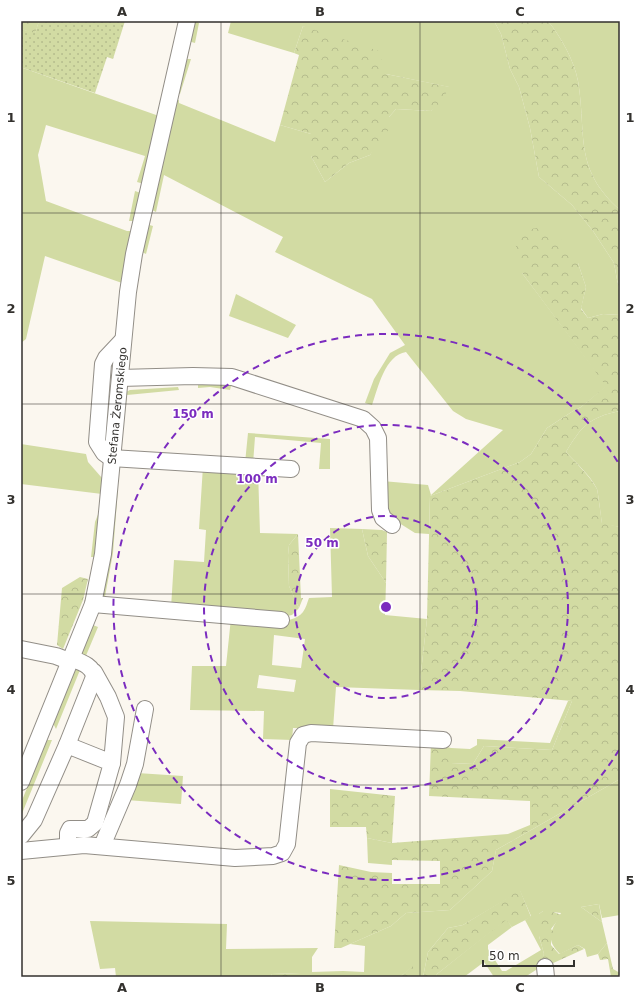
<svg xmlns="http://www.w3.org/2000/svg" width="641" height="998" font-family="'DejaVu Sans',sans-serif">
	<defs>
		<pattern id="forest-crowns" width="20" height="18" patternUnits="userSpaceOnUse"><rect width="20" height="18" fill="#d2dba3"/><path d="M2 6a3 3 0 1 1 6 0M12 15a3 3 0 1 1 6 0" fill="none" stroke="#b5bc8d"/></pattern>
		<pattern id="park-dots" width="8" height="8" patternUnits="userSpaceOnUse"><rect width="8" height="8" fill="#d2dba3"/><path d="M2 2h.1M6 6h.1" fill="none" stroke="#b5bc8d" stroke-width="1.8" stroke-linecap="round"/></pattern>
	</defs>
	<rect width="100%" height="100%" fill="#fbf7ef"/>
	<path fill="#d2dba3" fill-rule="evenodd" d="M 194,21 L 199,23 L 195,43 L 188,41 Z
		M 231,21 L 494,21 L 501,34 L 510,69 L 519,87 L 530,128 L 539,177 L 572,205 L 593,231 L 614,263 L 620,296 L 620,315 L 603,314 L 588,318 L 581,308 L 586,287 L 578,263 L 522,273 L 607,386 L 581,407 L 573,411 L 547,428 L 531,454 L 520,462 L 430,496 L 429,534 L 415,533 L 388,516 L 382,481 L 428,485 L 431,495 L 503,430 L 466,419 L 453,411 L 406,352 C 385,355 378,388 372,405 L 365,403 L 374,379 L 390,353 L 405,345 L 372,299 L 275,252 L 283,237 L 164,175 L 156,212 L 152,210 L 175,101 L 179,100 L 179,103 L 275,142 L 280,125 L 311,134 L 311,156 L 325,182 L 349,163 L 370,155 L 389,117 L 396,109 L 431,111 L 449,87 L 386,74 L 303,26 L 294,53 L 228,33 Z
		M 548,21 L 620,21 L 620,210 C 573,168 587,135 578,81 C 574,60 561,37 548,21 Z
		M 185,59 L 191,59 L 180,94 L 176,93 Z
		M 21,65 L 23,68 L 159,116 L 144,184 L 137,182 L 145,156 L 46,125 L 38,155 L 46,201 L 127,231 L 133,231 L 122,283 L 45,256 L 26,339 L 21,343 Z
		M 135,191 L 141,193 L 135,221 L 129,221 Z
		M 146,224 L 153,226 L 146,254 L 140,251 Z
		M 236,294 L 296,325 L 288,338 L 229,316 Z
		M 232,382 L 230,390 L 210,387 L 198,388 L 198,383 Z
		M 178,387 L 179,390 L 127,395 L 125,412 L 121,412 L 124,393 L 130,390 Z
		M 620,411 L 620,527 L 602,524 C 601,517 598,492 597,489 C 590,475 576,463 566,452 C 581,427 589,417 620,411 Z
		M 248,433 L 330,439 L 330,469 L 319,469 L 321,443 L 255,437 L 253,464 L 245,463 Z
		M 21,444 L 86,454 L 88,462 L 102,478 L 102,494 L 21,484 Z
		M 203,466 L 258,470 L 260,533 L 298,534 L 289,545 L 288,555 L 289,586 L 299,608 L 292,615 L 287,616 L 171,608 L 174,560 L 204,562 L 206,530 L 199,529 Z
		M 114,488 L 118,488 L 113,553 L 104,602 L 98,598 Z
		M 101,507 L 96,557 L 91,557 L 95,522 Z
		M 330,528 L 362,529 L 368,556 L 386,583 L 385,615 L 427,619 L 419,690 L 336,687 L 333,729 L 293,728 L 292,740 L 263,739 L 264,711 L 190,710 L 192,666 L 226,666 L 231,618 C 249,619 291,628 303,612 C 306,608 307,603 309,598 L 332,597 ZM 274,635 L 305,639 L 301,668 L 272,665 ZM 259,675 L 296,680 L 294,692 L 257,688 Z
		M 93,625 L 98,627 L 85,658 L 80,655 Z
		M 77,664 L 82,665 L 56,729 L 53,723 Z
		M 568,701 L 572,701 L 552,750 L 484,746 L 473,764 L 451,763 L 451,748 L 470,749 L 477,745 L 477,739 L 550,743 Z
		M 46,740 L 52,740 L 21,816 L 21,803 Z
		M 137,773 L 183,776 L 181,804 L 126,800 Z
		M 620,779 L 620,915 L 602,918 L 599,904 L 581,907 L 602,922 L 607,943 L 598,954 L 587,957 L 585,949 L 578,945 L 560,954 C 544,938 552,930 561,913 L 543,911 L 539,914 L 539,936 L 544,954 L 539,968 L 525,977 L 494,977 L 484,962 L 464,977 L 436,977 L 437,974 L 506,919 L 512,927 L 488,945 L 488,949 L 502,971 L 506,971 L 541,950 L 525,920 L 531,916 L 520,891 L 463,925 L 448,928 L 428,952 L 423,977 L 413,977 L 413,966 L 400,977 L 301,977 L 301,973 L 272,974 L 271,977 L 116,977 L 115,968 L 100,969 L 90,921 L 227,924 L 226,949 L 318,948 L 312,957 L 312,972 L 343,971 L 364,972 L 365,946 L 350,944 L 391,926 L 406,913 L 450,910 L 492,871 L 496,850 Z
		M 367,838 L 392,843 L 392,865 L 368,863 Z"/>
	<path fill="url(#forest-crowns)" d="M 21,21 L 39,21 L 35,34 L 21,29 Z
		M 494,21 L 548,21 C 561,37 574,60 578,81 C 587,135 573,168 620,210 L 620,296 L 614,263 L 593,231 L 572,205 L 539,177 L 530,128 L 519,87 L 510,69 L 501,34 Z
		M 303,26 L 379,51 L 386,74 L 450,87 L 440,103 L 431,111 L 396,109 L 389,117 L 389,129 L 370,155 L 349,163 L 325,182 L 311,156 L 311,134 L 280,125 L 299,55 L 294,53 Z
		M 536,228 L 557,234 L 578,263 L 586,287 L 581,309 L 588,318 L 603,314 L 620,315 L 620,411 C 589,417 581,427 566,452 C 576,463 589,475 597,489 C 598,492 601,517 602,523 L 620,527 L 620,779 L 496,850 L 492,871 L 450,910 L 406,913 L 391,926 L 341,948 L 334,948 L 339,865 L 371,872 L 392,873 L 392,884 L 440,884 L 440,861 L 392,860 L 392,843 L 367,838 L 366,827 L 330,827 L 330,789 L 395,796 L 392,843 L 508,834 L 530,825 L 530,801 L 429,796 L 431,743 L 451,748 L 451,763 L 473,764 L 484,746 L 552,750 L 572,701 L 460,691 L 419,690 L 427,619 L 430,496 L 520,462 L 531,454 L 547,428 L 573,411 L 581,407 L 606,386 L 522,273 L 513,233 Z
		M 362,529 L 382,530 L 387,532 L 386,583 L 368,556 Z
		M 298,534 L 301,598 L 303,598 L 299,608 L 289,586 L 288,555 L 289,545 Z
		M 80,577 L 88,579 L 83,600 L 63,649 L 57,645 L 62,588 Z
		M 520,890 L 531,917 L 512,927 L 506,920 L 437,974 L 436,977 L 423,977 L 428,952 L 448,928 L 463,925 Z
		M 599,904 L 602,922 L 581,907 Z
		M 543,911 L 550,911 L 562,915 L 551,929 L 557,935 L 551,940 L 551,945 L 559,954 L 578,945 L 584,949 L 549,965 L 539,964 L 544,954 L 539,936 L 539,914 Z
		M 607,943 L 613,969 L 620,973 L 620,977 L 611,977 L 608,959 L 600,960 L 598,954 Z
		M 413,965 L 413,977 L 400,977 Z
		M 301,973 L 301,977 L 271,977 L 272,974 Z"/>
	<path fill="url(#park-dots)" d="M 39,21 L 125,21 L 113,59 L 107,57 L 95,93 L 23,68 L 21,65 L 21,29 L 35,33 Z"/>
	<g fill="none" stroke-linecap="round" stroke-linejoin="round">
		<defs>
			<g id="minor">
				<path d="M 122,341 L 106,358 L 103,364 L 97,442 L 104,453 L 111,458 L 291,469"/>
				<path d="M 120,378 L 193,376 L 232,377 L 363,419 L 373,428 L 378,438 L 380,510 L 383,518 L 392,525"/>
				<path d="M 93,604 L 281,620"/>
				<path d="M 21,649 L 56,656 L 69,661"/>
				<path d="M 94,672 L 108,697 L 116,717 L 112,763"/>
				<path d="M 67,745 L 94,677 C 93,665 80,662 70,658"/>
				<path id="s1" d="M 21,782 L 93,604 L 103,554 L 128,292 L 134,254 L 187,21"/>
				<path d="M 21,836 L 34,820 L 67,745 L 112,763 L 95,823 L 88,829 L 70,829 L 68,833 L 68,846"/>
				<path d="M 102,846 L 128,785 L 135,764 L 145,709"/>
				<path d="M 21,851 L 84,845 L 235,858 L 273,856 L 282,853 L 287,844 L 298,743 L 303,735 L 311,733 L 443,740"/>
				<path d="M 545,967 L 546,977"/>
			</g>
		</defs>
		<use href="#minor" stroke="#928e87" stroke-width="18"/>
		<use href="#minor" stroke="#fff" stroke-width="16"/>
	</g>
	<path fill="none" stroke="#33312e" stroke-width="1" stroke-opacity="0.55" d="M 221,21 L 221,977M 420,21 L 420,977M 21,213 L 620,213M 21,404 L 620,404M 21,594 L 620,594M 21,785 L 620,785"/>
	<g fill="none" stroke="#7b2cbf" stroke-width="2" stroke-dasharray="7 5">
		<circle cx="386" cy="607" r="91"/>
		<circle cx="386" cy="607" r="182"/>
		<path d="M619 750A273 273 0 1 1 619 464"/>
	</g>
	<g text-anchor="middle" stroke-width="3" stroke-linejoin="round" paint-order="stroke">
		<g font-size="11" fill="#33312e" stroke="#fff">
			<text dy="4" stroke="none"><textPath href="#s1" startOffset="392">Stefana Żeromskiego</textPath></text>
		</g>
	</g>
	<circle cx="386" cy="607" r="6" fill="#7b2cbf" stroke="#fff" stroke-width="2"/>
	<g font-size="12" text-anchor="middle" font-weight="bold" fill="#7b2cbf" stroke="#fff" stroke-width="3" stroke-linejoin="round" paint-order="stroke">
		<text x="193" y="418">150 m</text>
		<text x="257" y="483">100 m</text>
		<text x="322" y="547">50 m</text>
	</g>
	<rect width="641" height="998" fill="none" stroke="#ffffff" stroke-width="44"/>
	<path d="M483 960v6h91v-6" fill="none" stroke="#33312e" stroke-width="2"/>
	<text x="489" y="960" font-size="12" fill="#33312e" stroke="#ffffff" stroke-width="3" paint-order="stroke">50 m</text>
	<rect x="22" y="22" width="597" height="954" fill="none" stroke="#33312e" stroke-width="1.5"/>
	<g font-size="13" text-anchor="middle" font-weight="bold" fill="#33312e">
		<text x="122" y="16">A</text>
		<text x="320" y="16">B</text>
		<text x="520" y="16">C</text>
		<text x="11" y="122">1</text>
		<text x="630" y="122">1</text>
		<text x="11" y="313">2</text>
		<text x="630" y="313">2</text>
		<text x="11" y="504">3</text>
		<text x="630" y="504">3</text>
		<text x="11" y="694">4</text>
		<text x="630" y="694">4</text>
		<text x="11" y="885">5</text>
		<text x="630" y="885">5</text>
		<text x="122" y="992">A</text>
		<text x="320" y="992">B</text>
		<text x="520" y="992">C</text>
	</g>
</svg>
